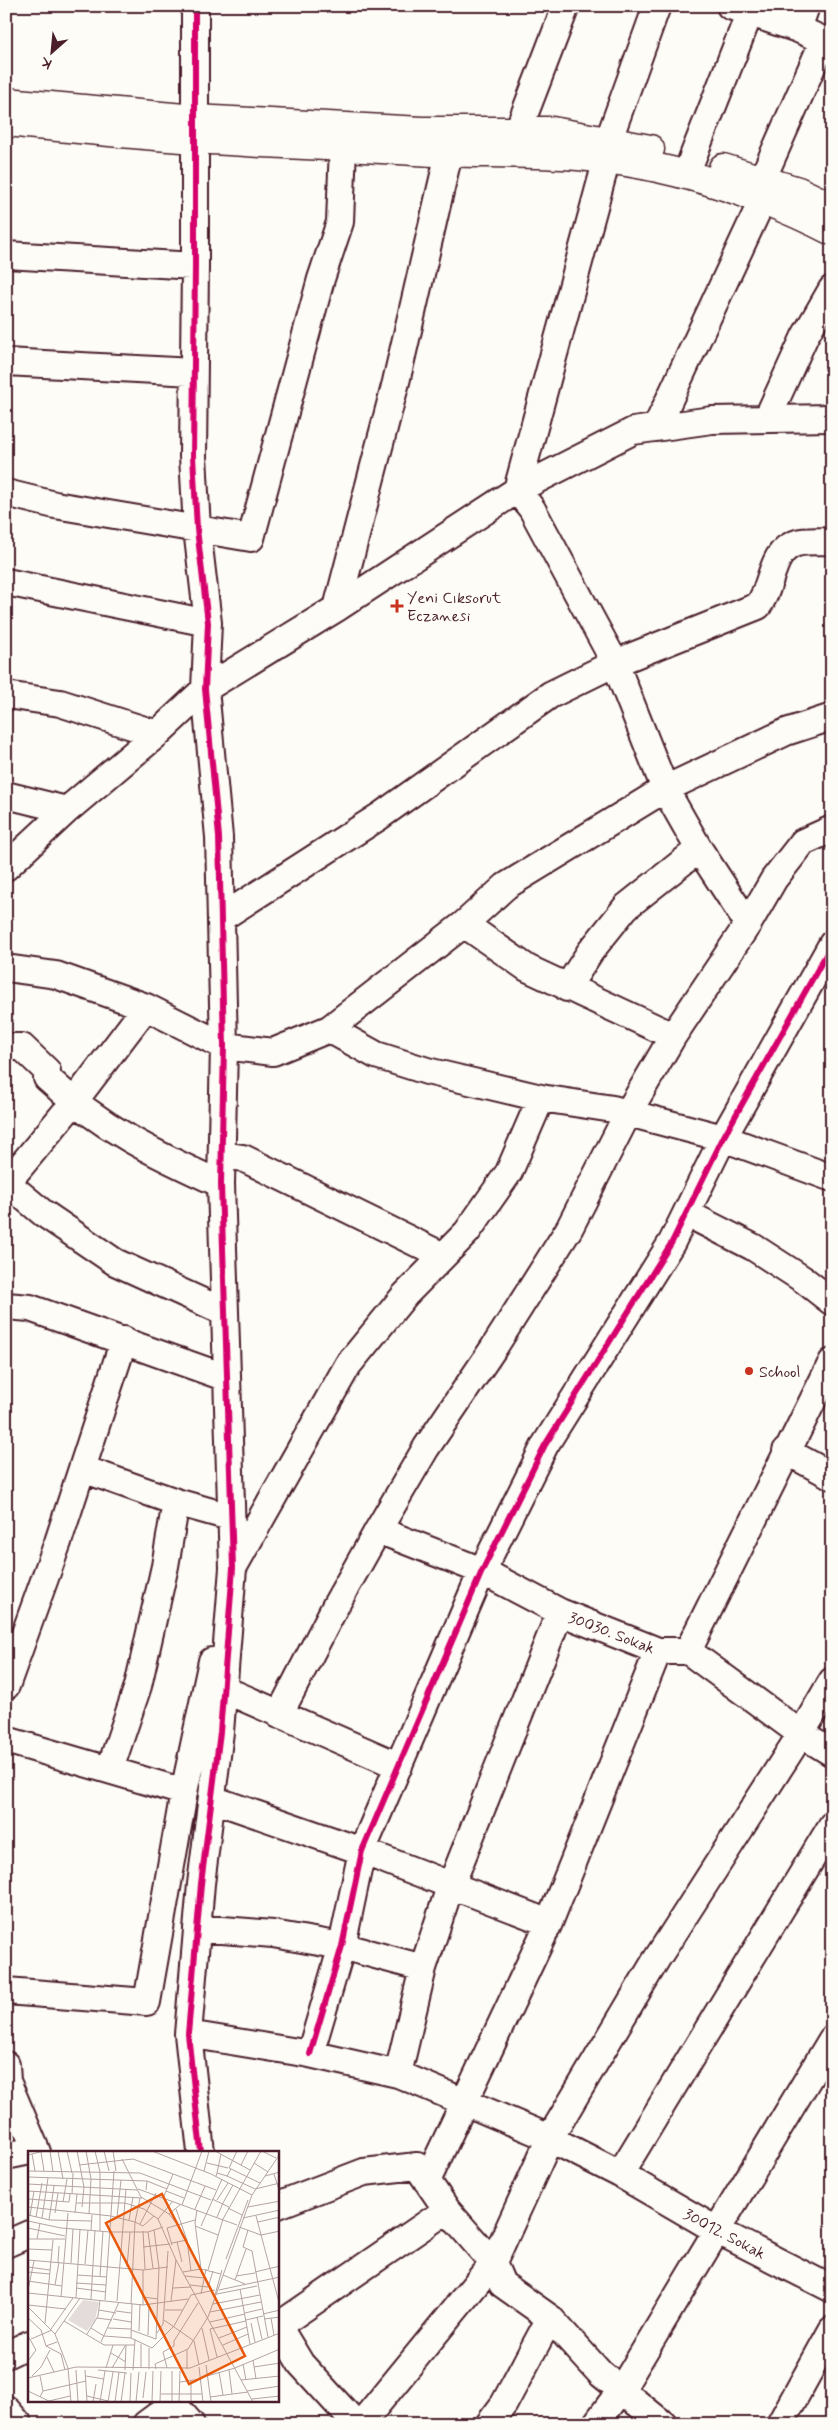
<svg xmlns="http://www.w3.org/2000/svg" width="838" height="2430" font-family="Mynerve,sans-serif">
	<rect width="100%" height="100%" fill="#fdfcf7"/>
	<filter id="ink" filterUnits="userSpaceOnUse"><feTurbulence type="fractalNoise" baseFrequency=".02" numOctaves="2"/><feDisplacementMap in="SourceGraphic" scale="10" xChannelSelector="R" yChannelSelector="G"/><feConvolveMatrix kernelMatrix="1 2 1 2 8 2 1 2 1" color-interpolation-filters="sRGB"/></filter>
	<g filter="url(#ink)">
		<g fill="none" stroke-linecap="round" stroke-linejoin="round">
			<defs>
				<path id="minor" d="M 195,6 L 195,266 L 193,456 L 197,529 L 208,623 L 205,689 L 219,837 L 224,1046 L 221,1184 L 233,1568 L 220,1732 L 201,1884 L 188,2034 L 201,2152
					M 730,6 L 798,29 L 832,44
					M 798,29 L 806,6
					M 518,131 L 566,6
					M 609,139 L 657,6
					M 692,159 L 750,12
					M 762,180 L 824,40
					M 6,255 L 195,266
					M 6,362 L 193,372
					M 767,419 L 805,336 L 832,289
					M 656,428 L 762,201
					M 517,490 L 532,509 L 615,663 L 665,789 L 699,849 L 748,924
					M 517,490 L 607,159
					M 6,493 L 55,505 L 251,538 L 321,279 L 340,222 L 343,146
					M 6,582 L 208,623
					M 337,608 L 396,382 L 449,153
					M 6,695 L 60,703 L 157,734
					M 6,795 L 67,810
					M 6,867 L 67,810 L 157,734 L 205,689 L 337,608 L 517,490 L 633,431 L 712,420 L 832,418
					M 221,918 L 380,816 L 550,695 L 615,663 L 758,606 C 773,587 770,550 797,543 C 807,540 821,542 832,541
					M 464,924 L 527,968 L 673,1036
					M 6,968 L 56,975 L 146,1007 L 224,1046 L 273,1052 L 329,1029 L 464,924 L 506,886 L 665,789 L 786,732 L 832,717
					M 567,988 L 590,952 L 626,907 L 699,849
					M 329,1029 L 376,1055 L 427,1071 L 541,1098 L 613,1109 L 723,1138 L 832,1178
					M 6,1047 L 22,1047 L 47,1071 L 47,1078 C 99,1127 156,1155 221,1184
					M 222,1155 L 243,1158 L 443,1256
					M 7,1183 L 43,1213 L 115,1262 L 225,1312
					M 6,1184 L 73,1103 L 146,1007
					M 688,1214 L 753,1247 L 804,1280 L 832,1302
					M 6,1306 L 30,1308 L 227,1378
					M 786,1451 L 832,1476
					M 83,1469 L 176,1502 L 230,1517
					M 378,1530 L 482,1571 L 560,1612 L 658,1651 L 688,1651 L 801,1734 L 832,1753
					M 233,1568 L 348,1365 L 405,1295 L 467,1232 L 509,1172 L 541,1098
					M 688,1651 L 832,1362
					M 6,1686 L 58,1542 L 124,1340
					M 223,1689 L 399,1766
					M 279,1715 L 337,1603 L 378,1530 L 426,1448 L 493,1349 L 569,1229 L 628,1113 L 673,1036 L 748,924 L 774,879 L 803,842 L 832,829
					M 6,1740 L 184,1792
					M 110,1769 L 138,1686 L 165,1566 L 176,1502
					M 212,1799 L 362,1851 L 549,1923
					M 197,1928 L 273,1934 L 342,1946 L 423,1968
					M 6,1991 L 147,2002 L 184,1792 L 212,1661
					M 188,2034 L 310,2054 L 398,2074 L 543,2135 L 620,2174 L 718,2231 L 832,2289
					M 310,2054 L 342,1946 L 362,1851 L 482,1571 L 545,1445 L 672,1242 L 723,1138 L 832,944
					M 6,2065 L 7,2081 L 37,2152
					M 398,2074 L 423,1968 L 448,1893 L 560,1612
					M 6,2156 L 35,2150
					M 620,2174 L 832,1825
					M 427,2181 L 549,1923 L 658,1651
					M 278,2205 L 364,2172 L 417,2166 L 447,2210 L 493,2263 L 361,2424
					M 6,2244 L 29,2234
					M 278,2326 L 447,2210
					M 278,2326 L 301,2364 L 356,2424
					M 6,2355 L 29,2344
					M 171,2401 L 191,2424
					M 6,2409 L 19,2424
					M 146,2424 L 177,2401
					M 489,2424 L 504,2404 L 550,2318
					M 596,2424 L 621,2390 L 832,2039
					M 663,2424 L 601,2374 L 550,2318 L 502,2284 L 493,2263 L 550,2138 L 656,1960 L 801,1734 L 832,1681
					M 780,2424 L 832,2330"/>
				<path id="major" d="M 6,102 L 195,119 L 422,131 L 552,131 L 650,149
					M 6,122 C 69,128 132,135 195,139 C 268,144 341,146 414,151 C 469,154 524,152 578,156 C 665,163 754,191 832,231
					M 723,168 L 798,191 L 832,207"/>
			</defs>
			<use href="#minor" stroke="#4a1f2b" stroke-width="30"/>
			<use href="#major" stroke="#4a1f2b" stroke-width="31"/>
			<use href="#minor" stroke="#fdfcf7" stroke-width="26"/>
			<use href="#major" stroke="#fdfcf7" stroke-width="28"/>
			<defs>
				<path id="cycleway" d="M 195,6 L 195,266 L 193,456 L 197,529 L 208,623 L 205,689 L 219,837 L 224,1046 L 221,1184 L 233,1568 L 220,1732 L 201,1884 L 188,2034 L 201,2152
					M 310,2054 L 342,1946 L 362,1851 L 482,1571 L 545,1445 L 672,1242 L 723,1138 L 832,944"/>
			</defs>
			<use href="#cycleway" stroke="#fdfcf7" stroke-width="9"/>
			<use href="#cycleway" stroke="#d6006c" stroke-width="6"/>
		</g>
	</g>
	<g fill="#c8321e" stroke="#fdfcf7" stroke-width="2">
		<path d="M394.5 598.5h5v5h5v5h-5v5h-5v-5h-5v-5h5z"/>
		<circle cx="749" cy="1371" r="5"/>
	</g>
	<g text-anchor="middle" stroke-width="4.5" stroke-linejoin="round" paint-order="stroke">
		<g font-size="16" fill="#4a1f2b" stroke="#fdfcf7" text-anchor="start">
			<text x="407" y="603">Yeni Cıksorut<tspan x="407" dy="18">Eczanesi</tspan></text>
			<text x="759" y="1377">School</text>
		</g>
		<g font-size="16" fill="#4a1f2b" stroke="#fdfcf7">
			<text transform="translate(612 1632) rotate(21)" y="6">30030. Sokak</text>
			<text transform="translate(725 2233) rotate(28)" y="6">30012. Sokak</text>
		</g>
	</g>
	<g transform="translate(28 2151)">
		<rect width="251" height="251" fill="#fdfcf7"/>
		<path d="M 55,149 L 71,151 L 67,169 L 59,180 L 40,169 Z" fill="#e3dcda"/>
		<path fill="none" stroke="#b5a4a5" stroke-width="1" d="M 22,0 L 25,21M 30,0 L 35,28M 39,0 L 44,22M 49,0 L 56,36 L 54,56M 58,0 L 63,28 L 61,63M 67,0 L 72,21 L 72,80M 76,0 L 81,20M 85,0 L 88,20M 124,0 L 183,23 L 224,44M 187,0 L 222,19M 209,0 L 201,17 L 232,32M 234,0 L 248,7M 13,1 L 16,20M 4,3 L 7,20M 0,4 L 16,0M 94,8 L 113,46 L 141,63 L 149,73M 179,12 L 200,17M 226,12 L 240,21M 51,14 L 105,8 L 188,39M 213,14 L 220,0M 0,20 L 112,22 L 183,49M 176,20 L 181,0M 189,22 L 193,3M 246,23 L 252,42M 188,25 L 189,22 L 199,25 L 203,18M 199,25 L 227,38 L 252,32M 237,25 L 252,21M 0,26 L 119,30M 0,33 L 109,39M 110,38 L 209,74M 118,39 L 119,30 L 139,38M 0,40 L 114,47M 138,40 L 156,47M 44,43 L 45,22M 224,44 L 252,3M 136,45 L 145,23M 112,47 L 107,71 L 115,75 L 126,65M 0,48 L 41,51 L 42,43M 184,48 L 201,56M 189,49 L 200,32M 35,51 L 39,28M 48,52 L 97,52 L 116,58 L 130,68 L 148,109 L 225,251M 195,52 L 205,34M 154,54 L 174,0M 0,56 L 83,65 L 107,71 L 103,153M 220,56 L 252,50M 200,57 L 214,64M 148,58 L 159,89 L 163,120M 167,58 L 177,35M 169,59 L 167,72 L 173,118 L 193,123M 27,62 L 30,42M 47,62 L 49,43M 141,63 L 153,53M 0,64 L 22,69 L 63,70M 2,65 L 6,40M 228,65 L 252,155M 8,66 L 14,32M 89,66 L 93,29M 189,66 L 195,52M 14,67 L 20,27M 215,67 L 252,59M 130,68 L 145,50M 195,68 L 233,0M 21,69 L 26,35M 101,69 L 105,46M 0,70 L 33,77 L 82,81 L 120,81 L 135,76M 230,71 L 252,66M 112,73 L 128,42M 167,75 L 190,84M 173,75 L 194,28M 211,76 L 233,84 L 252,80M 0,77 L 37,85M 63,79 L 64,64M 126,79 L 131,117 L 128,188M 220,79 L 215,96 L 224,100 L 240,186M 115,80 L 117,118M 120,81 L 125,117M 0,88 L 37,88M 9,88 L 12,72M 149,91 L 154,111M 144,92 L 159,89M 144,94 L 139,77 L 167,69M 115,96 L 142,93M 0,98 L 24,99M 198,108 L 220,49M 0,109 L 115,119 L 140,116M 30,111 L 31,95M 43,112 L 45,78M 57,113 L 60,79M 0,116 L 22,119M 99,116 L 102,81M 115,119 L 115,154 L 160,148M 180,119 L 195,68M 0,121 L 22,123M 155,121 L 173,118M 227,121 L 252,115M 49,124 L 79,126M 195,124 L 217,133M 72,125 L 75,80M 157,125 L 176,127M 208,125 L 227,122M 207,129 L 218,98M 0,130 L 34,135M 48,132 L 78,134M 27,134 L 31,111M 162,134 L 180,136 L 185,120M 48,137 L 78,141M 145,137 L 163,136M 212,138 L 222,193M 0,139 L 6,110M 191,139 L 252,126M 0,142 L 115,154M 173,143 L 178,118M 189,143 L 229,135M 187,144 L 194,119M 33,146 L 40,62M 115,146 L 130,148M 48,147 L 52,78M 63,148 L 67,79M 77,149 L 86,20M 89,150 L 98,38M 143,150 L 148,109M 104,153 L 103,187 L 124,197 L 146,175 L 163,144 L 187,139M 185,153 L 232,144M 0,154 L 38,158M 0,156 L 27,183 L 40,217 L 43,251M 71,159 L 88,162M 137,159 L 154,159M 88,160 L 103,162M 182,161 L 233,151M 217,162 L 234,158M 235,163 L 252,159M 229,166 L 234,188M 0,167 L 13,179 L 18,195 L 29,191M 69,167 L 84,169M 243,167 L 246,184M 85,168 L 103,171M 236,168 L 252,166M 136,169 L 166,190 L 171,214M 218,169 L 235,165M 36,170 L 76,194 L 106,194M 182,171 L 217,163M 17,172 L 25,89M 223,172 L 227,191M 63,177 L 76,185 L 103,187M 80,177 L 103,178M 174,177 L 181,209M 23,178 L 45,147M 103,179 L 128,188M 111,180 L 112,153M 129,182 L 135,173 L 140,100M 27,183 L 52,147M 59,183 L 70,165 L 72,149M 120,184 L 121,155M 0,185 L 8,199 L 0,210M 191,187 L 219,176M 3,188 L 24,179M 73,191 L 91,151M 195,194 L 220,183M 18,195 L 33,203M 121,197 L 121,218M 159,199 L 159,218M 83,202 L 98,211M 33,203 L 37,219M 19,206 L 26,221M 189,206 L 182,178 L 218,170M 225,209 L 228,228M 215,213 L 218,229M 178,214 L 183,251M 171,216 L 175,251M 226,216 L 252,212M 78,217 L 85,194M 84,217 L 97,195M 113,217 L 113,193M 139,217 L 135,201 L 146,195 L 146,190 L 170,152M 128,218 L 127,213 L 160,198 L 180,166 L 224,44M 48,219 L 50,251M 57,219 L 59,251M 70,219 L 99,222M 97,219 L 98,194M 105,219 L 107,188M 201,219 L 204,243M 144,220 L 144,251M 191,221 L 195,244M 4,225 L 13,216 L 22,199M 58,225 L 76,228M 179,225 L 207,217 L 252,198M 0,227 L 48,216 L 162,217 L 252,182M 213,229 L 252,225M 163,230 L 163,251M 152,231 L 173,228M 0,240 L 23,251M 15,240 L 58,230M 219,240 L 252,235M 133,243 L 174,243M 59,245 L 80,250M 12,246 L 15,240 L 12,225M 182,246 L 220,241M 115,247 L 118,221M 224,248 L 252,245M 21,250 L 42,245M 65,251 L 68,233M 72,251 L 77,220M 80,251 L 85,221M 87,251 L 91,221M 93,251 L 97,222M 102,251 L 103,222M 108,251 L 111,221M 124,251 L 125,220M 132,251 L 133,220M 151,251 L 152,220"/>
		<path fill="#e8590c" fill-opacity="0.15" stroke="#e8590c" stroke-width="2.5" d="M 134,43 L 217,205 L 161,233 L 78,72 Z"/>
		<rect width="251" height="251" fill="none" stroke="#4a1f2b" stroke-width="2.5"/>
	</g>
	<rect width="838" height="2430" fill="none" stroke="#fdfcf7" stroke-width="25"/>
	<rect x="12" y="12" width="813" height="2405" fill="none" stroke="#4a1f2b" stroke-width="2" filter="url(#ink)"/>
	<g transform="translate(52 52) rotate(207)" stroke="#fdfcf7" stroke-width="4" paint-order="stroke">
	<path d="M0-4L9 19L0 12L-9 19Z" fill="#4a1f2b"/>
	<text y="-8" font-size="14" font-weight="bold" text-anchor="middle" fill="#4a1f2b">K</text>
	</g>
</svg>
